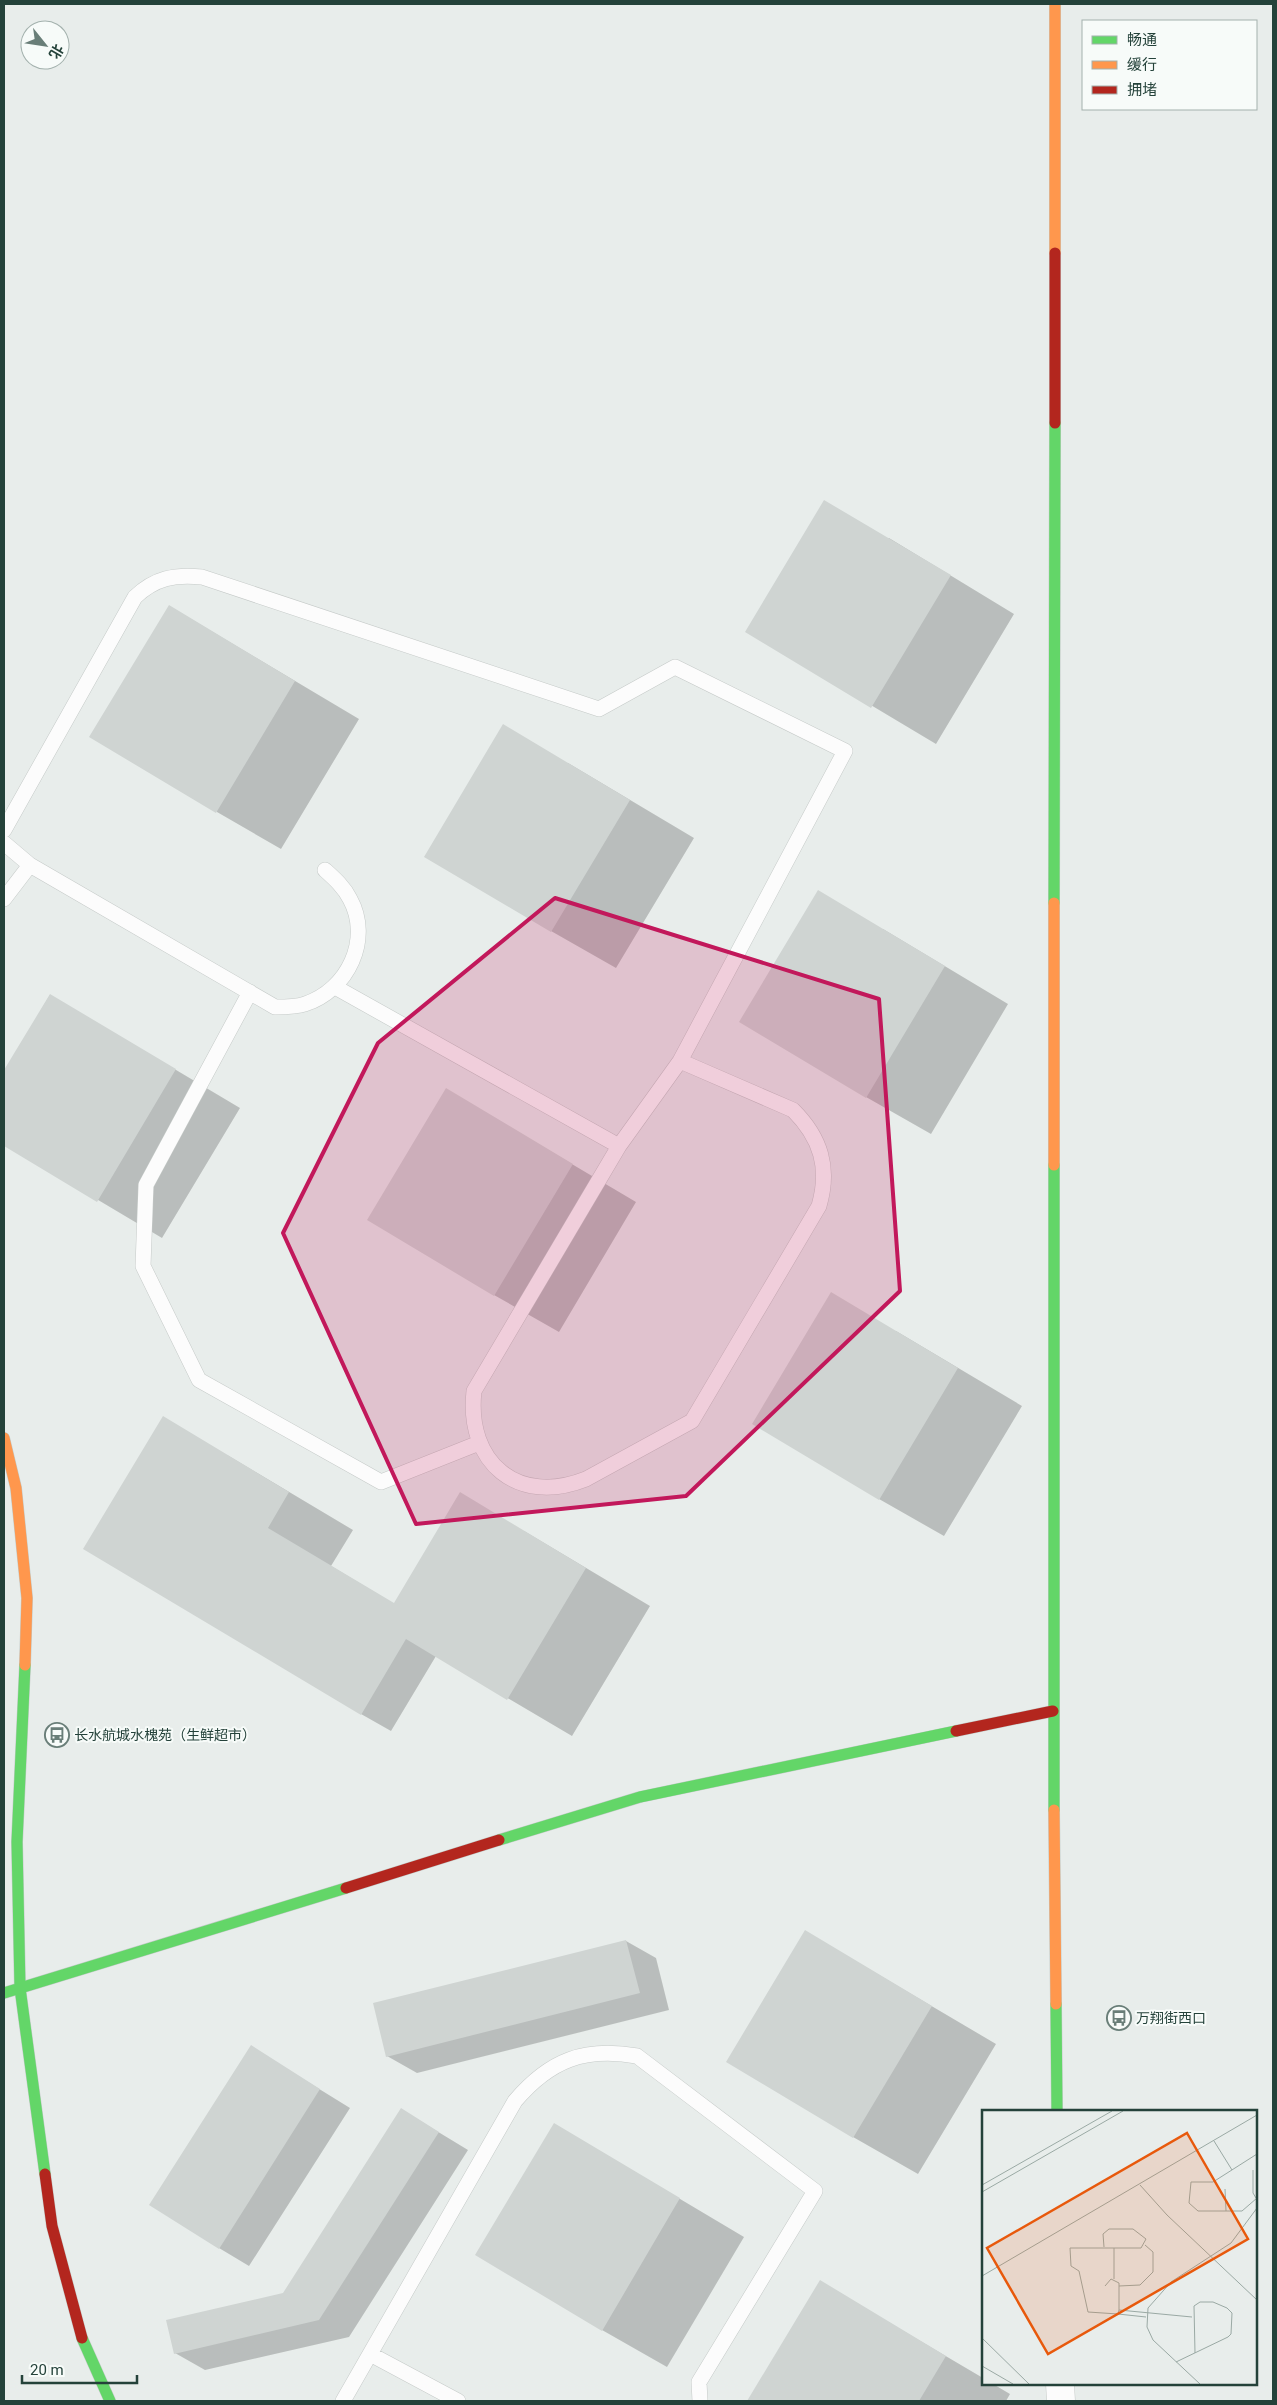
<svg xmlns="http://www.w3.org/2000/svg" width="1277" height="2405" font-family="Roboto,'Noto Sans SC',sans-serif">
	<rect width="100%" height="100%" fill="#e8edeb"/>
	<path fill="#0003" d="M 889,538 L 1014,614 L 936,744 L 747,631 Z
		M 169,606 L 359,719 L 281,849 L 217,812 Z
		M 568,763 L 694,838 L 616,968 L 551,931 Z
		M 883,929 L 1008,1004 L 931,1134 L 866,1097 Z
		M 50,995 L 240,1108 L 162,1238 L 4,1144 L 4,1073 Z
		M 447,1090 L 636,1202 L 559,1332 L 494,1295 Z
		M 896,1331 L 1022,1406 L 944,1536 L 879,1499 Z
		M 227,1455 L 353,1530 L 331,1566 L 394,1604 L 524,1531 L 650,1606 L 572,1736 L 436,1656 L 391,1731 L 361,1714 Z
		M 806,1932 L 996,2044 L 918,2174 L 853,2137 Z
		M 626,1941 L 656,1958 L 669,2010 L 417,2073 L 387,2056 Z
		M 251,2047 L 350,2108 L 249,2266 L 219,2248 Z
		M 402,2110 L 468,2150 L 349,2337 L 205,2370 L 175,2353 L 284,2294 Z
		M 554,2124 L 744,2237 L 667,2367 L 602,2330 Z
		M 820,2282 L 983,2378 L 983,2384 L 993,2384 L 1010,2394 L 1006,2401 L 749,2401 Z"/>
	<path fill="#cfd4d2" d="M 824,500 L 951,575 L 871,708 L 745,632 Z
		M 169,605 L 295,681 L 216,813 L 89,737 Z
		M 503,724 L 630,800 L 551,932 L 424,857 Z
		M 818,890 L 945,966 L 866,1098 L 739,1022 Z
		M 50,994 L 176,1069 L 97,1202 L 4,1146 L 4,1070 Z
		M 446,1088 L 573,1164 L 494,1296 L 367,1220 Z
		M 831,1292 L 958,1368 L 879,1500 L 752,1424 Z
		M 163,1416 L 289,1492 L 268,1528 L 394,1603 L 460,1492 L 586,1568 L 507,1700 L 406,1639 L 361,1715 L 83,1549 Z
		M 805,1930 L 932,2006 L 853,2138 L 726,2062 Z
		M 626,1940 L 640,1993 L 386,2057 L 373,2003 Z
		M 251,2045 L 320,2089 L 219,2249 L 149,2205 Z
		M 401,2108 L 439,2132 L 319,2320 L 174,2354 L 166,2320 L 283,2293 Z
		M 554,2123 L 680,2198 L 602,2331 L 475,2255 Z
		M 820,2280 L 946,2356 L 919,2401 L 747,2401 Z"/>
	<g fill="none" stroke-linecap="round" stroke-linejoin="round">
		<defs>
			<path id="lane" d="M 4,830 L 135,597 C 155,578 175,574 202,577 L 599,709 L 675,667 L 845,751 L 680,1061 L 619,1146 L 474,1391 C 466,1463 518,1506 586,1479 L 692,1421 L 819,1206 C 830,1168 821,1138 793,1110 L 680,1061
				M 4,843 L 30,865 L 4,899
				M 30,865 L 275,1007 C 285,1007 296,1007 305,1004 C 348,990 372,939 350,899 C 344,887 335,879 325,870
				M 335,987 L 619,1146
				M 250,992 L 146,1185 L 143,1266 L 199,1380 L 381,1482 L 479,1443
				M 370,2354 L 458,2401
				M 343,2401 L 515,2101 C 550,2060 584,2047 637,2056 L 815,2191 L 699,2382 L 700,2401"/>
			<path id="street" d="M 1060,2384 L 1061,2401"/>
			<path id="fast" d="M 1054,903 L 1055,423
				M 1054,1165 L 1054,1810
				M 25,1665 L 17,1842 L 20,1988 L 45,2174
				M 499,1840 L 640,1797 L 956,1731
				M 4,1993 L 346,1888
				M 1056,2004 L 1057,2111
				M 82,2338 L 110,2401"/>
			<path id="slow" d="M 1055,253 L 1055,4
				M 1054,1165 L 1054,903
				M 4,1438 L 16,1488 L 27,1598 L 25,1665
				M 1054,1810 L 1056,2004"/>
			<path id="jam" d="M 1055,423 L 1055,253
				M 956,1731 L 1053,1711
				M 346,1888 L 499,1840
				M 45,2174 L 52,2226 L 82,2338"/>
		</defs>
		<use href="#lane" stroke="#c5cac8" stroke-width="16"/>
		<use href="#street" stroke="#c5cac8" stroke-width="29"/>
		<use href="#fast" stroke="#c3cbc8" stroke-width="12"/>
		<use href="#slow" stroke="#c3cbc8" stroke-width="12"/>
		<use href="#jam" stroke="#c3cbc8" stroke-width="12"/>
		<use href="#lane" stroke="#fcfcfc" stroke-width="15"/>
		<use href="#street" stroke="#fcfcfc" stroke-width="28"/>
		<use href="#fast" stroke="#63d668" stroke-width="11"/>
		<use href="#slow" stroke="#ff974d" stroke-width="11"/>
		<use href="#jam" stroke="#b3261e" stroke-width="11"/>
	</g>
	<path fill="#c2185b" fill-opacity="0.2" stroke="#c2185b" stroke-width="4" stroke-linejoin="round" d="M 555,898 L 879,999 L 900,1291 L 686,1496 L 416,1524 L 283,1233 L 378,1043 Z"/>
	<defs>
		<symbol id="bus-ring" viewBox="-11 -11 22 22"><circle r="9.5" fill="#f7fbf9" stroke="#697e78" stroke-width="1.5"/><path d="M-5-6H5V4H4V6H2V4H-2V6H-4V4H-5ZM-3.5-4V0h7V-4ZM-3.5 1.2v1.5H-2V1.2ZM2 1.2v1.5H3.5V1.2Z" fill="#697e78"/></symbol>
	</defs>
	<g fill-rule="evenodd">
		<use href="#bus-ring" x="43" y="1721" width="28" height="28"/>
		<use href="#bus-ring" x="1105" y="2004" width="28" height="28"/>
	</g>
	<g text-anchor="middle" stroke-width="4" stroke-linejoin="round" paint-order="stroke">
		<g font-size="14" fill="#24423a" stroke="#f7fbf9" text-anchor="start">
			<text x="74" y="1740">长水航城水槐苑（生鲜超市）</text>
			<text x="1136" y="2023">万翔街西口</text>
		</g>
	</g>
	<g transform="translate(982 2110)">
		<rect width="275" height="275" fill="#e8edeb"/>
		<path fill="none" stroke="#9aa9a4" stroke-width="1" d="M 232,31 L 250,60M 275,44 L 231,72 L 209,72 L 207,93 L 216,101 L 260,101 L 275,88M 271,60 L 271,83 L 274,88M 0,75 L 130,1M 158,75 L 185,105 L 275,190M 243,79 L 244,101M 0,82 L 141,1M 122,137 L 121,124 L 127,119 L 151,119 L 164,129 L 159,138 L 88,138 L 89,156 L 97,161 L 106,202 L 136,204M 132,138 L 132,169M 0,166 L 275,5M 123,176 L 129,169 L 137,173 L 137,200M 137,176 L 158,175 L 171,162 L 171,142 L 163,135M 164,207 L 136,204 L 137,200 L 210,207M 0,228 L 47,274M 194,252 L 246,227 L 249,224 L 250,203 L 245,198 L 231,192 L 218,192 L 212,196 L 213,243M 0,256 L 31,274M 218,274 L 171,230 L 165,217 L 166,198 L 189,172 L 249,133 L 275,98"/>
		<path fill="#e8590c" fill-opacity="0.15" stroke="#e8590c" stroke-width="2.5" d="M 205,23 L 266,129 L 66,244 L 5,138 Z"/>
		<rect width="275" height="275" fill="none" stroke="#24423a" stroke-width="2.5"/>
	</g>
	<rect width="1277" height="2405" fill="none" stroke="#24423a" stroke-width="10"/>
	<rect x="1082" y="20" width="175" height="90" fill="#f7fbf9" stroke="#a3b1ad"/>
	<rect x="1092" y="36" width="25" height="8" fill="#63d668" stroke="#a3b1ad"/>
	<text x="1127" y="45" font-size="15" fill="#24423a">畅通</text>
	<rect x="1092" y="61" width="25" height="8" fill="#ff974d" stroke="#a3b1ad"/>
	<text x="1127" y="70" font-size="15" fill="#24423a">缓行</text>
	<rect x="1092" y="86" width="25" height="8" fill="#b3261e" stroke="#a3b1ad"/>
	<text x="1127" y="95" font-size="15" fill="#24423a">拥堵</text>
	<g transform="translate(45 45) rotate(120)"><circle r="24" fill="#f7fbf9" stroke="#a3b1ad"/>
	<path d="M0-4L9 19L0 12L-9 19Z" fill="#697e78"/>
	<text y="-8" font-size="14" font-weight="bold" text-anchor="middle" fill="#24423a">北</text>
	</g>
	<path d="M22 2375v8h115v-8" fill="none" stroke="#24423a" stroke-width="2.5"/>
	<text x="30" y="2375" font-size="15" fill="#24423a" stroke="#f7fbf9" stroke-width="4" paint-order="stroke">20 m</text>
</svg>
